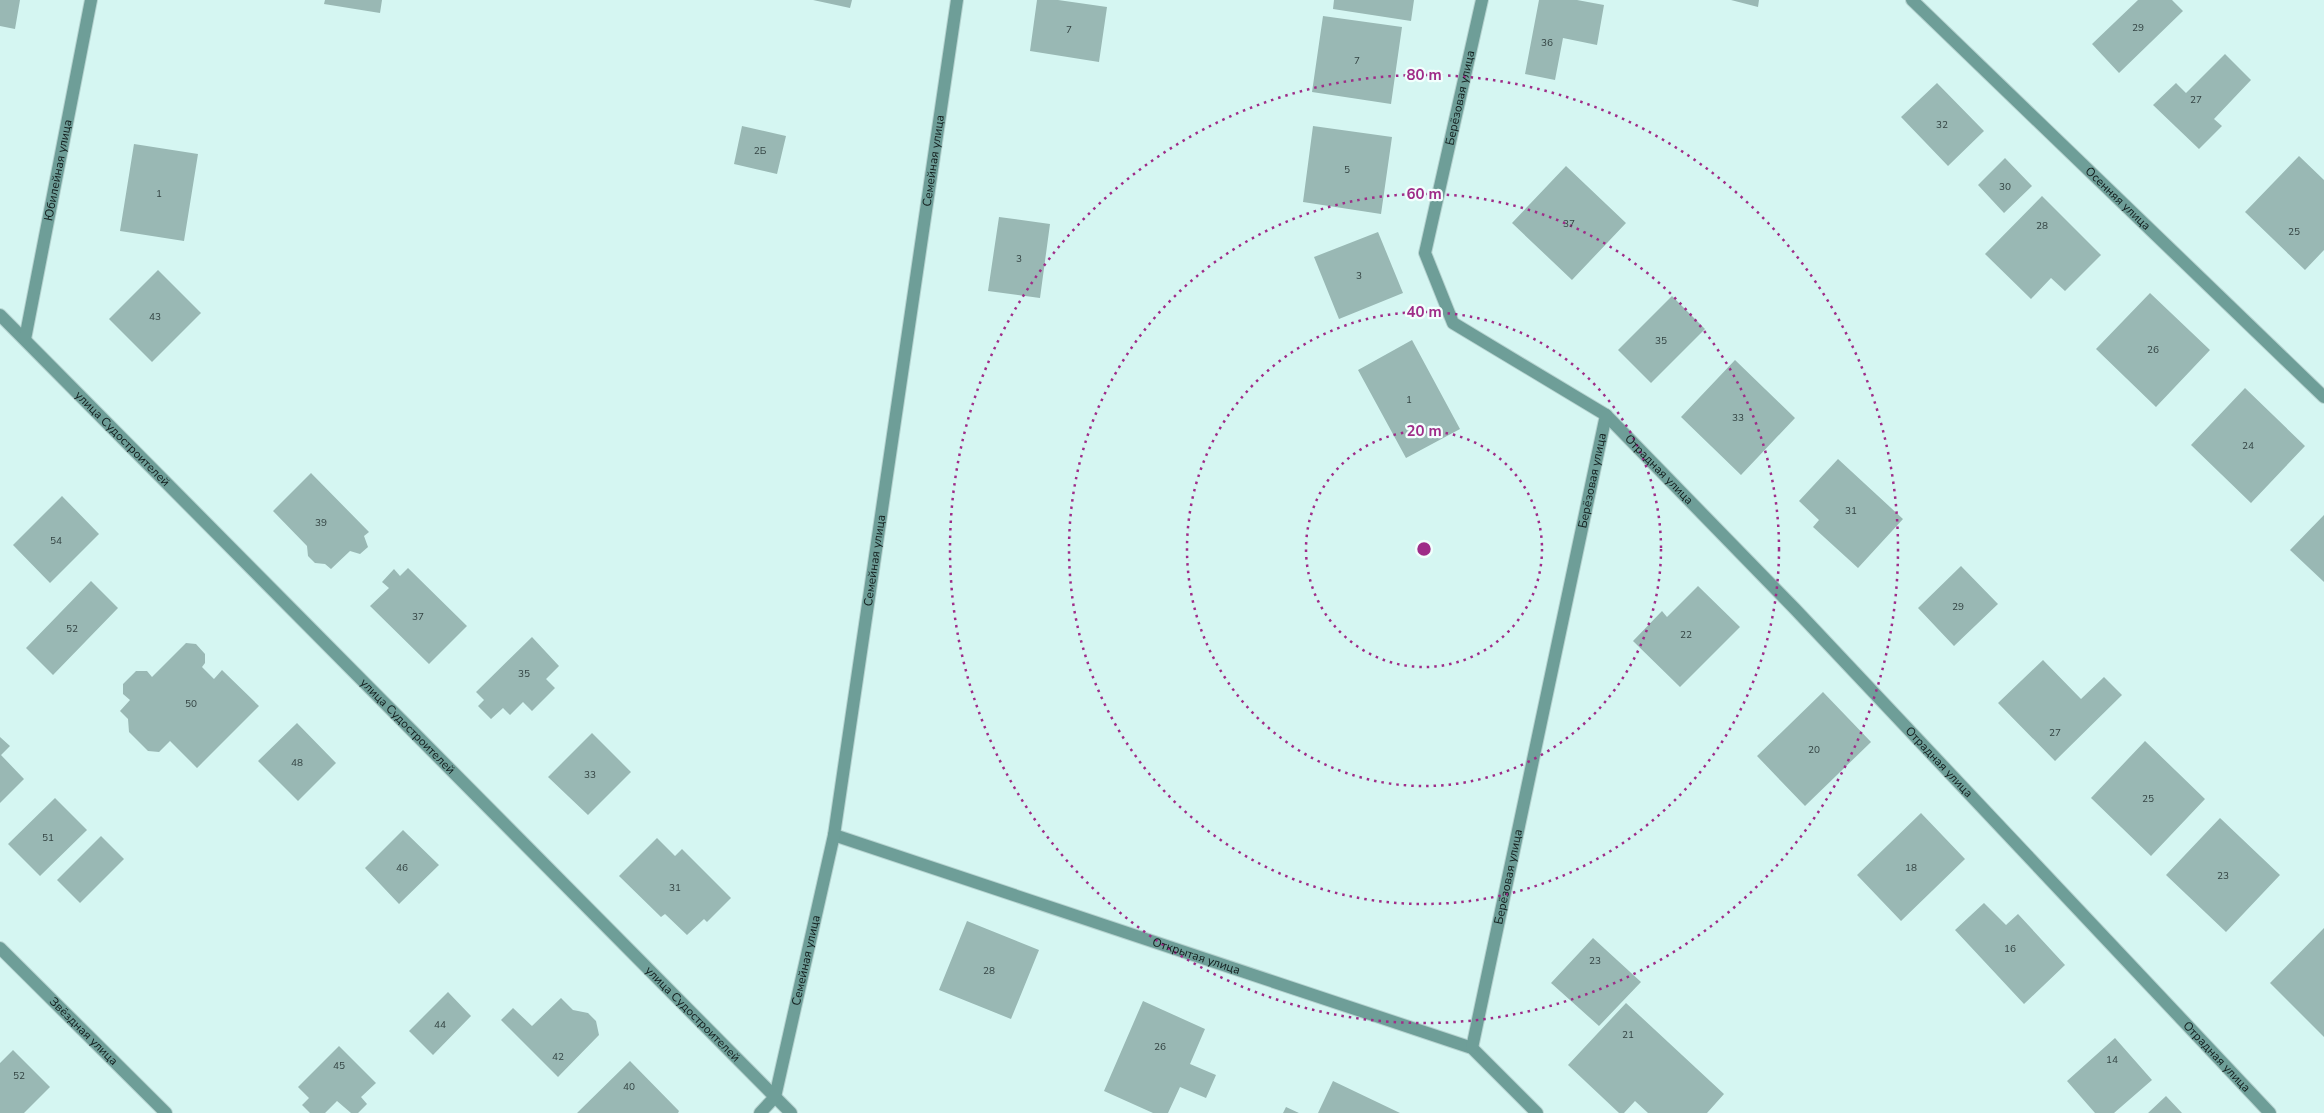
<svg xmlns="http://www.w3.org/2000/svg" width="2324" height="1113" font-family="'Nunito Sans',sans-serif">
	<rect width="100%" height="100%" fill="#d5f6f2"/>
	<path fill="#99b8b4" d="M 0,0 L 20,0 L 15,29 L 0,26 Z
		M 325,0 L 382,0 L 380,13 L 324,4 Z
		M 813,0 L 852,0 L 850,8 Z
		M 1037,0 L 1058,0 L 1107,7 L 1099,62 L 1030,51 Z
		M 1334,0 L 1414,0 L 1411,21 L 1333,9 Z
		M 1539,0 L 1577,0 L 1604,5 L 1597,45 L 1563,38 L 1555,80 L 1525,74 Z
		M 1731,0 L 1759,0 L 1758,7 Z
		M 2138,0 L 2172,0 L 2183,11 L 2119,73 L 2092,44 Z
		M 1323,16 L 1402,27 L 1391,104 L 1312,92 Z
		M 2225,54 L 2251,80 L 2214,119 L 2222,126 L 2199,149 L 2153,105 L 2176,83 L 2186,93 Z
		M 1937,83 L 1984,131 L 1948,166 L 1901,117 Z
		M 742,126 L 786,136 L 777,174 L 734,164 Z
		M 1313,126 L 1392,137 L 1381,214 L 1303,202 Z
		M 134,144 L 198,154 L 184,241 L 120,231 Z
		M 2299,156 L 2324,180 L 2324,250 L 2305,270 L 2245,212 Z
		M 2005,158 L 2032,186 L 2004,213 L 1978,185 Z
		M 1566,166 L 1626,223 L 1572,280 L 1512,223 Z
		M 2042,196 L 2101,255 L 2065,291 L 2051,278 L 2031,299 L 1985,254 Z
		M 999,217 L 1050,224 L 1040,298 L 988,291 Z
		M 1378,232 L 1403,293 L 1339,319 L 1314,257 Z
		M 158,270 L 201,313 L 152,362 L 109,319 Z
		M 2150,293 L 2210,350 L 2156,407 L 2096,349 Z
		M 1672,296 L 1705,329 L 1651,383 L 1618,350 Z
		M 1412,340 L 1460,429 L 1406,458 L 1358,370 Z
		M 1735,360 L 1795,418 L 1741,475 L 1681,417 Z
		M 2245,388 L 2305,446 L 2251,503 L 2191,445 Z
		M 1838,459 L 1903,519 L 1858,568 L 1813,527 L 1819,520 L 1799,501 Z
		M 311,473 L 369,532 L 364,536 L 368,547 L 360,554 L 350,551 L 331,569 L 325,564 L 315,563 L 308,556 L 307,546 L 273,511 Z
		M 62,496 L 99,534 L 50,583 L 13,545 Z
		M 2324,515 L 2324,582 L 2290,550 Z
		M 1961,566 L 1998,604 L 1954,646 L 1918,608 Z
		M 408,568 L 467,626 L 429,664 L 370,606 L 389,588 L 382,582 L 394,569 L 400,576 Z
		M 91,581 L 118,608 L 53,675 L 26,648 Z
		M 1698,586 L 1740,627 L 1680,687 L 1633,641 L 1662,611 L 1667,617 Z
		M 532,637 L 559,666 L 546,679 L 555,688 L 532,711 L 523,702 L 510,715 L 503,708 L 491,719 L 478,706 L 484,700 L 476,692 Z
		M 186,643 L 196,644 L 205,654 L 205,663 L 202,667 L 214,679 L 222,670 L 259,706 L 197,768 L 170,741 L 159,752 L 148,751 L 129,732 L 128,719 L 120,711 L 130,700 L 123,694 L 123,684 L 136,671 L 147,671 L 152,677 Z
		M 2043,660 L 2081,699 L 2104,677 L 2122,695 L 2055,761 L 1998,703 Z
		M 1823,692 L 1871,742 L 1805,806 L 1757,756 Z
		M 297,723 L 336,763 L 298,801 L 258,761 Z
		M 592,733 L 631,772 L 588,815 L 548,777 Z
		M 0,737 L 10,746 L 1,755 L 24,779 L 0,803 Z
		M 2145,741 L 2205,799 L 2151,856 L 2091,798 Z
		M 55,798 L 87,830 L 40,876 L 8,844 Z
		M 1921,813 L 1965,859 L 1901,921 L 1857,875 Z
		M 2220,818 L 2280,875 L 2226,932 L 2166,875 Z
		M 403,830 L 439,865 L 399,904 L 365,868 Z
		M 101,836 L 124,859 L 80,903 L 57,880 Z
		M 657,838 L 675,856 L 682,849 L 731,898 L 707,922 L 704,919 L 687,935 L 665,914 L 661,917 L 619,876 Z
		M 1984,903 L 2006,925 L 2018,914 L 2065,965 L 2024,1004 L 1955,930 Z
		M 967,921 L 1039,950 L 1011,1019 L 939,990 Z
		M 2324,928 L 2324,1037 L 2270,983 Z
		M 1593,938 L 1641,982 L 1599,1026 L 1551,983 Z
		M 448,992 L 471,1016 L 433,1055 L 409,1031 Z
		M 561,998 L 573,1010 L 588,1013 L 596,1021 L 599,1035 L 558,1077 L 501,1020 L 513,1008 L 532,1026 Z
		M 1143,1001 L 1205,1029 L 1190,1064 L 1216,1075 L 1206,1098 L 1180,1087 L 1168,1113 L 1153,1113 L 1104,1091 Z
		M 1626,1003 L 1724,1094 L 1707,1113 L 1648,1113 L 1635,1101 L 1624,1113 L 1619,1113 L 1568,1065 Z
		M 2115,1038 L 2152,1080 L 2114,1113 L 2095,1113 L 2067,1081 Z
		M 339,1046 L 376,1083 L 361,1097 L 367,1104 L 358,1113 L 351,1113 L 337,1101 L 325,1113 L 310,1113 L 302,1105 L 309,1098 L 298,1087 Z
		M 13,1050 L 50,1087 L 24,1113 L 0,1113 L 0,1063 Z
		M 630,1061 L 679,1111 L 678,1113 L 577,1113 Z
		M 1333,1081 L 1400,1113 L 1318,1113 Z
		M 2166,1096 L 2182,1113 L 2148,1113 Z
		M 1286,1107 L 1299,1113 L 1283,1113 Z"/>
	<g fill="none" stroke-linecap="round" stroke-linejoin="round">
		<defs>
			<g id="street">
				<path id="s1" d="M 1912,0 L 2324,397"/>
				<path id="s2" d="M 0,315 L 791,1113"/>
				<path id="s3" d="M 25,339 L 91,0"/>
				<path id="s4" d="M 1606,415 L 1795,609 L 2270,1113"/>
				<path id="s5" d="M 834,835 L 1472,1048 L 1537,1113"/>
				<path id="s6" d="M 0,948 L 166,1113"/>
				<path id="s7" d="M 1472,1048 L 1606,415 L 1453,323 L 1425,253 L 1482,0"/>
				<path id="s8" d="M 760,1113 L 775,1097 L 834,835 L 957,0"/>
			</g>
		</defs>
		<use href="#street" stroke="#b6d3d0" stroke-width="14"/>
		<use href="#street" stroke="#6e9e98" stroke-width="12"/>
	</g>
	<g fill="none" stroke="#9f2c88" stroke-width="2.5" stroke-dasharray="2.5 5">
		<circle cx="1424" cy="549" r="118"/>
		<circle cx="1424" cy="549" r="237"/>
		<circle cx="1424" cy="549" r="355"/>
		<circle cx="1424" cy="549" r="474"/>
	</g>
	<g text-anchor="middle" stroke-width="4.5" stroke-linejoin="round" paint-order="stroke">
		<g font-size="10" fill="#344443">
			<text x="2138" y="31">29</text>
			<text x="1069" y="33">7</text>
			<text x="1547" y="46">36</text>
			<text x="1357" y="64">7</text>
			<text x="2196" y="103">27</text>
			<text x="1942" y="128">32</text>
			<text x="760" y="154">2Б</text>
			<text x="1347" y="173">5</text>
			<text x="2005" y="190">30</text>
			<text x="159" y="197">1</text>
			<text x="1569" y="227">37</text>
			<text x="2042" y="229">28</text>
			<text x="2294" y="235">25</text>
			<text x="1019" y="262">3</text>
			<text x="1359" y="279">3</text>
			<text x="155" y="320">43</text>
			<text x="1661" y="344">35</text>
			<text x="2153" y="353">26</text>
			<text x="1409" y="403">1</text>
			<text x="1738" y="421">33</text>
			<text x="2248" y="449">24</text>
			<text x="1851" y="514">31</text>
			<text x="321" y="526">39</text>
			<text x="56" y="544">54</text>
			<text x="1958" y="610">29</text>
			<text x="418" y="620">37</text>
			<text x="72" y="632">52</text>
			<text x="1686" y="638">22</text>
			<text x="524" y="677">35</text>
			<text x="191" y="707">50</text>
			<text x="2055" y="736">27</text>
			<text x="1814" y="753">20</text>
			<text x="297" y="766">48</text>
			<text x="590" y="778">33</text>
			<text x="2148" y="802">25</text>
			<text x="48" y="841">51</text>
			<text x="402" y="871">46</text>
			<text x="1911" y="871">18</text>
			<text x="2223" y="879">23</text>
			<text x="675" y="891">31</text>
			<text x="2010" y="952">16</text>
			<text x="1595" y="964">23</text>
			<text x="989" y="974">28</text>
			<text x="440" y="1028">44</text>
			<text x="1628" y="1038">21</text>
			<text x="1160" y="1050">26</text>
			<text x="558" y="1060">42</text>
			<text x="2112" y="1063">14</text>
			<text x="339" y="1069">45</text>
			<text x="19" y="1079">52</text>
			<text x="629" y="1090">40</text>
		</g>
		<g font-size="12" fill="#121e1d" stroke="#f2fffd">
			<text dy="4" stroke="none"><textPath href="#s7" startOffset="1060">Берёзовая улица</textPath></text>
			<text dy="4" stroke="none"><textPath href="#s8" startOffset="972">Семейная улица</textPath></text>
			<text dy="4" stroke="none"><textPath href="#s3" startOffset="172">Юбилейная улица</textPath></text>
			<text dy="4" stroke="none"><textPath href="#s1" startOffset="286">Осенняя улица</textPath></text>
			<text dy="4" stroke="none"><textPath href="#s2" startOffset="174">улица Судостроителей</textPath></text>
			<text dy="4" stroke="none"><textPath href="#s4" startOffset="76">Отрадная улица</textPath></text>
			<text dy="4" stroke="none"><textPath href="#s7" startOffset="580">Берёзовая улица</textPath></text>
			<text dy="4" stroke="none"><textPath href="#s8" startOffset="568">Семейная улица</textPath></text>
			<text dy="4" stroke="none"><textPath href="#s2" startOffset="579">улица Судостроителей</textPath></text>
			<text dy="4" stroke="none"><textPath href="#s4" startOffset="481">Отрадная улица</textPath></text>
			<text dy="4" stroke="none"><textPath href="#s7" startOffset="175">Берёзовая улица</textPath></text>
			<text dy="4" stroke="none"><textPath href="#s5" startOffset="382">Открытая улица</textPath></text>
			<text dy="4" stroke="none"><textPath href="#s8" startOffset="162">Семейная улица</textPath></text>
			<text dy="4" stroke="none"><textPath href="#s2" startOffset="984">улица Судостроителей</textPath></text>
			<text dy="4" stroke="none"><textPath href="#s6" startOffset="118">Звёздная улица</textPath></text>
			<text dy="4" stroke="none"><textPath href="#s4" startOffset="886">Отрадная улица</textPath></text>
		</g>
	</g>
	<circle cx="1424" cy="549" r="8" fill="#9f2c88" stroke="#f2fffd" stroke-width="2.5"/>
	<g font-size="15" text-anchor="middle" font-weight="bold" fill="#9f2c88" stroke="#f2fffd" stroke-width="4.5" stroke-linejoin="round" paint-order="stroke">
		<text x="1424" y="80">80 m</text>
		<text x="1424" y="199">60 m</text>
		<text x="1424" y="317">40 m</text>
		<text x="1424" y="436">20 m</text>
	</g>
</svg>
